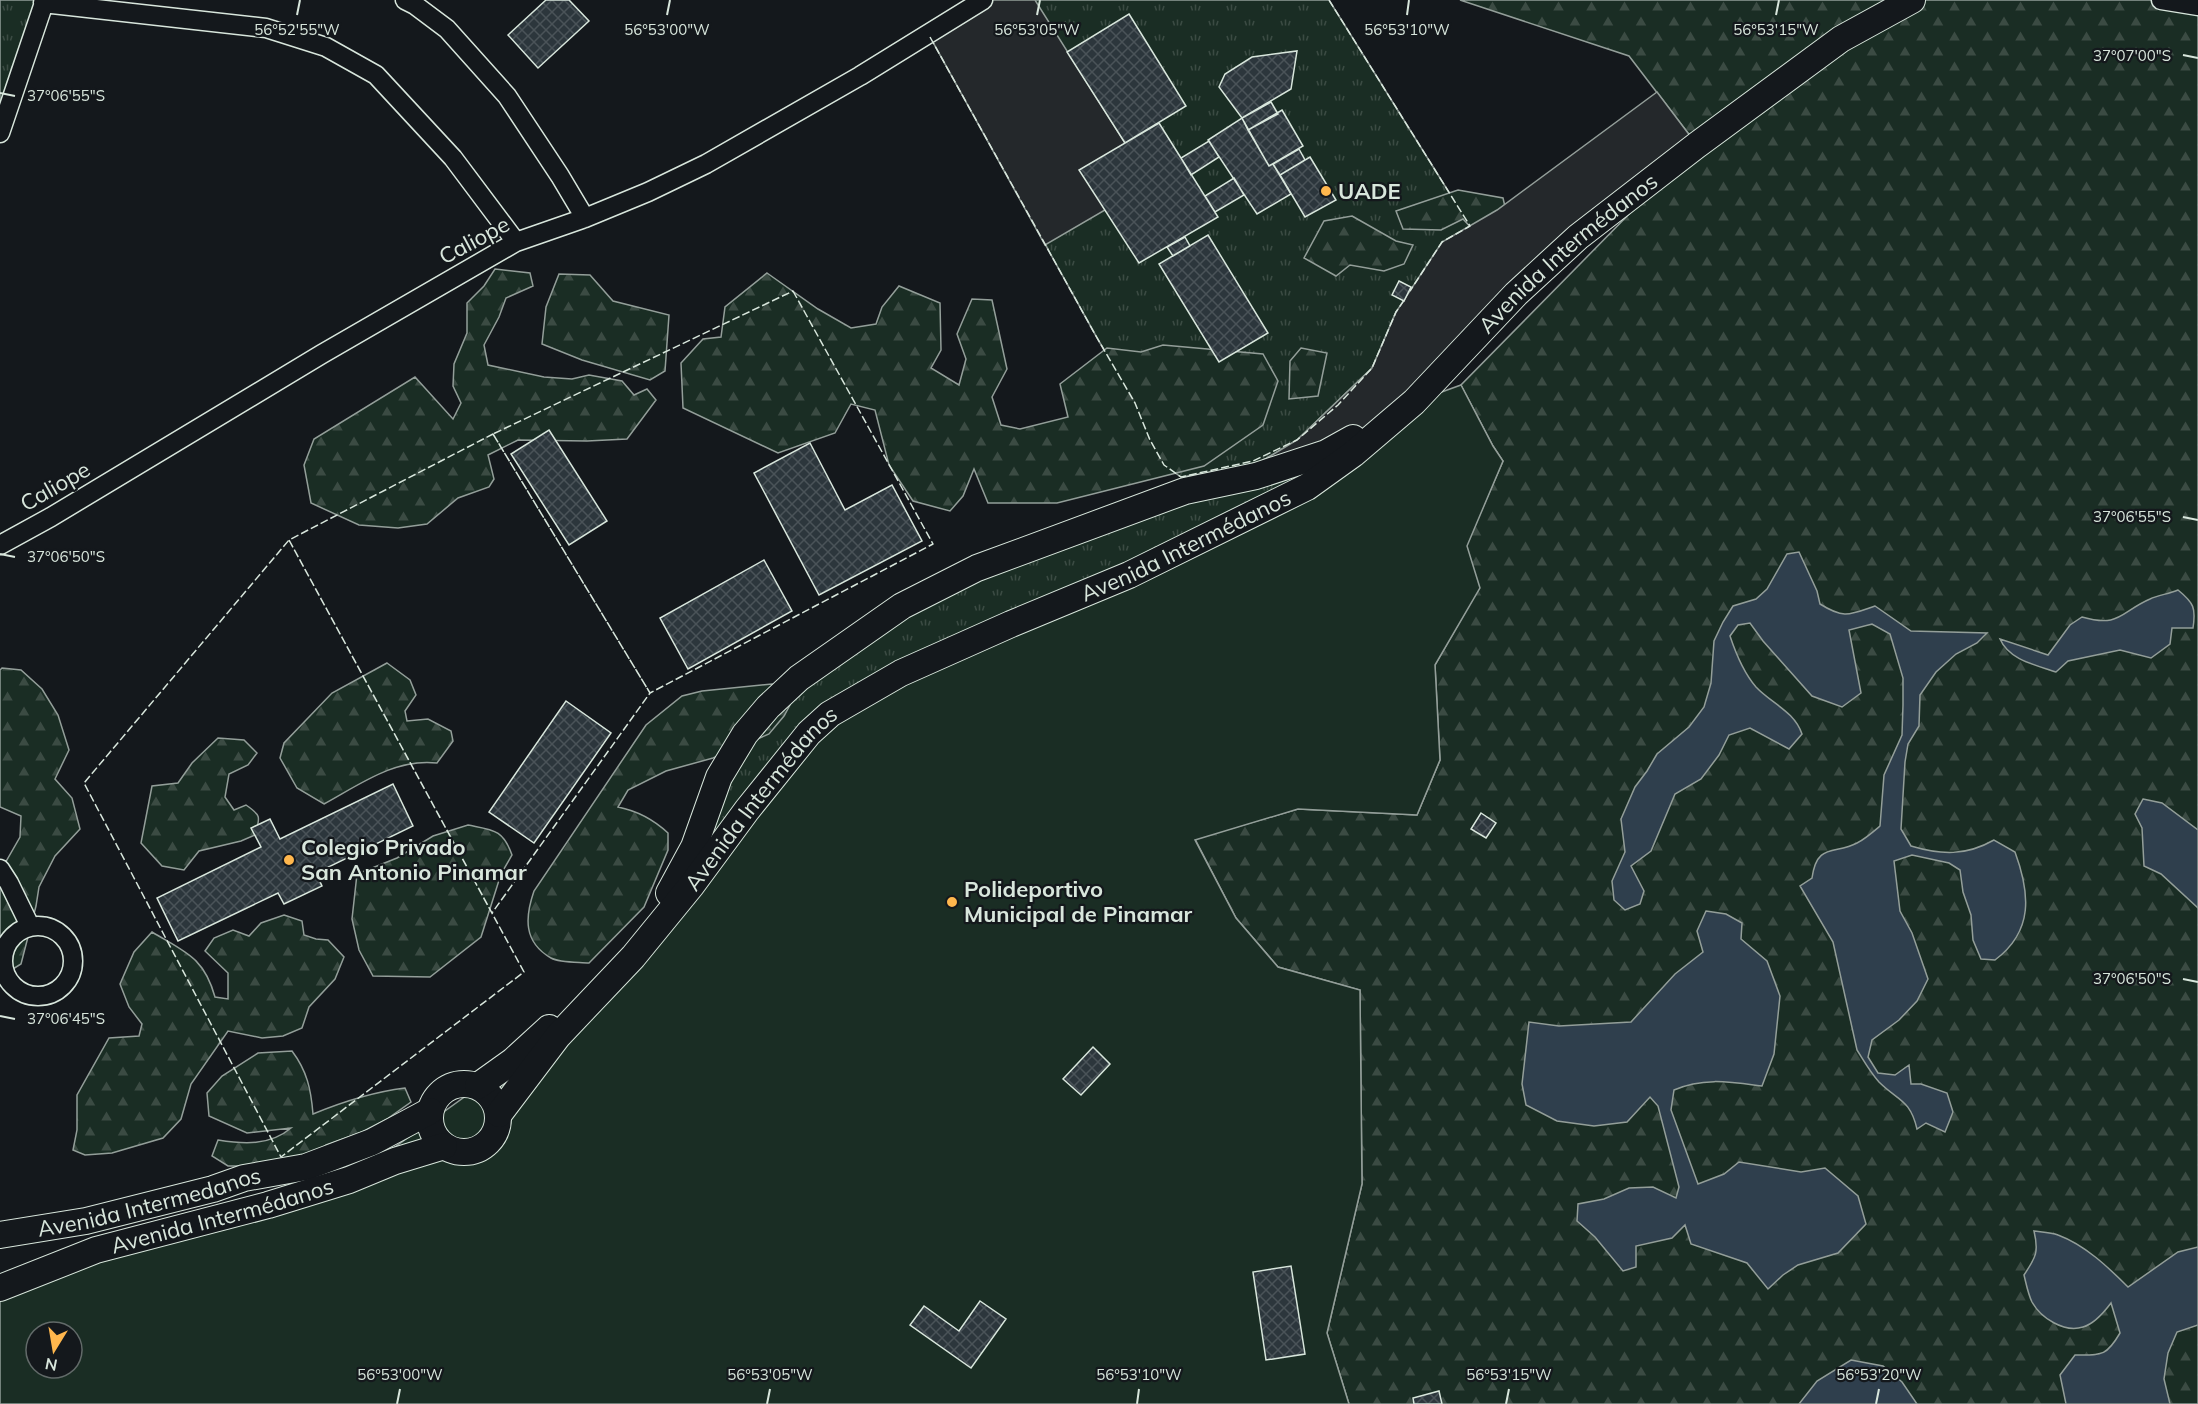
<svg xmlns="http://www.w3.org/2000/svg" width="2198" height="1404" font-family="Mulish,sans-serif">
	<defs>
		<pattern id="grass-tufts" width="24" height="20" patternUnits="userSpaceOnUse" patternTransform="scale(1.5)"><rect width="24" height="20" fill="#1a2d24"/><path d="M3 7l-1-3M5 7V3M7 7l1-3M15 17l-1-3M17 17v-4M19 17l1-3" fill="none" stroke="#3b4b43"/></pattern>
		<pattern id="forest-firs" width="22" height="20" patternUnits="userSpaceOnUse" patternTransform="scale(1.5)"><rect width="22" height="20" fill="#1a2d24"/><path d="M5 1l3.5 6h-7zM16 11l3.5 6h-7z" fill="#3b4b43"/></pattern>
		<pattern id="building-cross-hatch" width="8" height="8" patternUnits="userSpaceOnUse" patternTransform="scale(1.5)"><rect width="8" height="8" fill="#2c363c"/><path d="M0 0l8 8M0 8l8-8" fill="none" stroke="#4a5358"/></pattern>
	</defs>
	<rect width="100%" height="100%" fill="#14181c"/>
	<path fill="url(#grass-tufts)" stroke="#939e99" stroke-width="1.5" d="M 0,0 L 44,0 L 0,133 Z
		M 983,0 L 1329,0 L 1470,226 L 1396,312 L 1372,368 L 1297,440 L 1255,465 L 1353,454 L 659,910 L 745,734 L 902,606 L 1250,466 L 1181,477 L 1164,465 L 1135,403 L 1096,336 L 928,33 Z"/>
	<path fill="url(#forest-firs)" stroke="#939e99" stroke-width="1.5" d="M 1460,0 L 2198,0 L 2198,1404 L 1349,1404 L 1327,1333 L 1362,1184 L 1360,990 L 1278,967 L 1236,918 L 1195,839 L 1298,809 L 1417,815 L 1440,760 L 1435,665 L 1479,588 L 1466,546 L 1503,461 L 1493,446 L 1461,385 L 1697,145 L 1629,56 Z
		M 1458,190 L 1503,198 L 1506,211 L 1475,232 L 1463,219 L 1441,230 L 1403,229 L 1396,211 Z
		M 1352,216 L 1396,241 L 1413,245 L 1404,264 L 1384,271 L 1350,265 L 1336,276 L 1304,258 L 1324,221 Z
		M 495,269 L 530,273 L 533,286 L 506,298 L 499,317 L 484,345 L 488,365 L 544,377 L 572,379 L 589,375 L 622,381 L 634,395 L 647,389 L 656,400 L 627,439 L 587,441 L 518,440 L 488,455 L 494,479 L 489,487 L 458,498 L 427,524 L 398,528 L 359,525 L 311,503 L 304,465 L 314,439 L 415,377 L 453,419 L 461,403 L 453,386 L 454,364 L 467,333 L 467,303 L 484,286 Z
		M 767,273 L 818,309 L 851,328 L 876,324 L 882,307 L 899,286 L 940,303 L 941,350 L 931,368 L 959,385 L 966,359 L 957,334 L 972,299 L 992,300 L 1007,369 L 992,397 L 1001,425 L 1020,429 L 1068,417 L 1060,384 L 1107,348 L 1141,352 L 1163,345 L 1263,354 L 1278,381 L 1263,425 L 1204,466 L 1057,503 L 988,503 L 974,469 L 963,496 L 950,511 L 913,501 L 889,465 L 875,410 L 851,404 L 835,433 L 778,453 L 683,408 L 681,363 L 703,339 L 721,337 L 725,307 Z
		M 559,274 L 590,275 L 613,301 L 669,315 L 665,371 L 650,380 L 582,360 L 542,344 L 546,307 Z
		M 1301,348 L 1327,353 L 1318,396 L 1289,399 L 1290,361 Z
		M 387,663 L 410,680 L 416,695 L 405,711 L 407,721 L 428,719 L 451,731 L 453,741 L 437,763 C 395,758 359,785 324,804 L 297,788 L 280,758 L 284,743 L 332,693 Z
		M 2,668 L 21,670 L 42,689 L 58,715 L 69,750 L 55,779 L 72,798 L 80,829 L 55,856 L 39,887 L 36,906 L 21,964 L 0,977 L 0,872 L 20,837 L 21,816 L 0,807 L 0,670 Z
		M 772,684 L 784,688 L 790,705 L 784,716 L 769,734 L 713,758 L 666,771 L 628,790 L 618,807 C 638,811 653,819 668,833 L 668,850 L 644,907 L 589,963 C 578,962 560,963 551,958 C 523,942 525,917 534,891 L 646,725 L 682,696 L 702,691 Z
		M 218,738 L 244,740 L 257,753 L 248,765 L 229,774 L 225,797 L 234,810 L 246,805 C 262,816 260,817 255,835 L 241,841 L 199,851 L 184,870 L 162,866 L 141,843 L 152,786 L 178,783 L 192,763 Z
		M 468,825 C 493,830 503,829 512,855 L 501,874 L 481,937 L 430,977 L 373,976 L 359,950 L 352,919 L 357,874 L 397,858 L 433,836 Z
		M 284,915 L 302,921 L 304,935 L 316,939 L 328,940 L 344,957 L 335,979 L 309,1007 L 302,1028 L 283,1036 L 262,1038 L 228,1031 L 191,1084 L 181,1119 L 163,1138 L 112,1153 L 85,1155 L 73,1150 L 77,1130 L 77,1095 L 109,1038 L 139,1036 L 142,1024 L 129,1007 L 120,984 L 134,952 L 152,932 C 185,952 204,957 215,997 L 228,999 L 228,973 L 205,951 L 214,938 L 233,930 L 249,936 L 261,923 Z
		M 292,1051 C 307,1071 311,1089 313,1114 C 342,1102 373,1092 405,1088 L 411,1102 L 387,1119 L 362,1132 L 326,1145 L 314,1155 L 243,1166 L 228,1166 L 212,1156 L 218,1140 C 243,1144 270,1146 291,1128 L 247,1133 L 209,1116 L 207,1093 L 222,1076 L 258,1053 Z"/>
	<path fill="#1a2d24" stroke="#939e99" stroke-width="1.5" fill-rule="evenodd" d="M 1461,385 L 1493,446 L 1503,461 L 1467,546 L 1480,588 L 1435,665 L 1440,760 L 1417,815 L 1298,809 L 1195,840 L 1236,918 L 1278,967 L 1360,990 L 1362,1184 L 1327,1333 L 1349,1404 L 0,1404 L 0,1288 L 349,1180 L 556,1031 L 830,715 L 1353,454 L 1414,402 ZM 36,1332 L 72,1332 L 72,1368 L 36,1368 Z"/>
	<path fill="#24282b" stroke="#939e99" stroke-width="1.5" d="M 983,0 L 1035,0 L 1125,143 L 1105,210 L 1045,245 L 928,33 Z
		M 1657,92 L 1697,145 L 1353,454 L 1254,466 L 1297,440 L 1372,368 L 1396,312 L 1442,242 L 1497,210 Z"/>
	<path fill="#2f3f4d" stroke="#939e99" stroke-width="1.5" d="M 1799,552 L 1817,591 L 1820,604 C 1844,619 1849,615 1875,606 L 1911,631 L 1987,633 L 1977,643 L 1956,654 L 1936,672 L 1920,695 L 1919,726 L 1908,744 L 1905,762 L 1901,829 L 1911,846 C 1941,855 1966,856 1994,840 L 2015,852 C 2030,893 2034,931 1995,960 L 1981,959 L 1973,940 L 1971,915 L 1963,892 L 1960,870 L 1949,863 L 1912,855 L 1894,861 L 1900,911 L 1912,933 L 1928,979 L 1917,1001 L 1899,1020 L 1872,1040 L 1868,1057 L 1878,1073 L 1895,1075 L 1909,1065 L 1911,1084 L 1921,1084 L 1947,1093 L 1953,1112 L 1945,1132 L 1926,1123 L 1917,1129 C 1910,1099 1898,1101 1879,1082 C 1870,1072 1864,1061 1857,1050 L 1833,942 L 1800,886 L 1812,878 C 1817,842 1835,855 1857,843 C 1865,839 1873,832 1880,826 L 1884,775 L 1902,735 L 1903,705 L 1903,678 L 1890,634 L 1872,624 L 1849,630 L 1861,693 L 1842,707 L 1812,696 L 1763,641 L 1750,623 L 1738,625 L 1730,636 C 1736,654 1743,672 1756,687 C 1772,704 1794,711 1802,734 L 1789,749 L 1750,728 L 1729,735 L 1719,755 L 1701,779 L 1675,794 L 1651,851 L 1631,866 L 1644,891 L 1640,904 L 1625,910 L 1614,900 L 1612,881 L 1625,852 L 1621,819 L 1635,787 L 1647,771 L 1657,754 L 1689,727 L 1704,707 L 1711,683 L 1714,641 L 1723,622 L 1733,606 L 1756,599 L 1767,589 L 1787,554 Z
		M 2178,590 C 2194,603 2196,608 2193,628 L 2172,628 L 2170,644 L 2151,658 L 2120,650 L 2068,661 L 2056,672 C 2036,665 2009,660 2000,639 L 2048,655 L 2070,625 L 2082,617 C 2120,628 2120,612 2150,599 C 2158,595 2169,594 2178,590 Z
		M 2143,799 L 2162,803 L 2198,830 L 2198,908 L 2161,874 L 2144,866 L 2142,828 L 2135,814 Z
		M 1706,911 L 1726,914 L 1742,923 L 1741,939 L 1767,961 L 1780,996 L 1774,1054 L 1762,1086 C 1731,1082 1703,1077 1674,1090 L 1671,1110 L 1698,1184 L 1724,1174 L 1739,1162 L 1801,1172 L 1825,1168 L 1858,1196 L 1866,1224 L 1838,1253 L 1798,1265 L 1783,1275 L 1768,1289 L 1747,1263 L 1691,1244 L 1685,1225 L 1672,1238 L 1636,1246 L 1636,1267 L 1623,1271 L 1595,1237 L 1577,1221 L 1578,1204 L 1604,1199 L 1629,1188 L 1653,1187 L 1676,1198 L 1679,1187 L 1658,1106 L 1650,1097 L 1627,1122 L 1594,1126 L 1557,1121 L 1526,1105 L 1522,1084 L 1529,1022 L 1559,1026 L 1631,1022 L 1675,974 L 1703,952 L 1697,931 Z
		M 2034,1231 C 2042,1232 2051,1232 2058,1235 C 2085,1245 2108,1267 2128,1287 L 2178,1252 L 2198,1247 L 2198,1325 L 2177,1332 L 2168,1353 L 2164,1379 L 2170,1404 L 2066,1404 L 2060,1375 L 2075,1355 C 2101,1355 2106,1357 2120,1333 L 2111,1303 C 2105,1311 2094,1324 2083,1327 C 2064,1333 2041,1318 2032,1302 C 2028,1294 2026,1283 2024,1275 C 2036,1257 2039,1252 2034,1231 Z
		M 1851,1360 L 1883,1366 L 1902,1382 L 1917,1404 L 1799,1404 L 1817,1381 Z"/>
	<path fill="url(#building-cross-hatch)" stroke="#d8e6dc" stroke-width="1.5" d="M 546,0 L 569,0 L 589,21 L 538,68 L 508,35 Z
		M 1129,14 L 1186,106 L 1125,143 L 1067,52 Z
		M 1297,51 L 1291,89 L 1242,118 L 1219,87 L 1225,74 L 1252,57 Z
		M 1271,102 L 1278,114 L 1248,130 L 1242,118 Z
		M 1282,110 L 1303,146 L 1269,166 L 1248,130 Z
		M 1242,118 L 1269,166 L 1273,164 L 1291,194 L 1257,214 L 1208,140 Z
		M 1159,123 L 1218,217 L 1139,263 L 1079,170 Z
		M 1209,141 L 1219,157 L 1191,175 L 1181,158 Z
		M 1299,149 L 1305,160 L 1280,175 L 1273,164 Z
		M 1310,157 L 1336,200 L 1305,217 L 1280,175 Z
		M 1234,178 L 1244,195 L 1215,212 L 1205,196 Z
		M 1208,235 L 1268,333 L 1219,362 L 1159,264 Z
		M 1185,237 L 1190,246 L 1173,256 L 1167,247 Z
		M 1399,281 L 1411,287 L 1404,301 L 1392,295 Z
		M 549,430 L 607,521 L 569,545 L 511,454 Z
		M 810,443 L 845,510 L 892,485 L 922,541 L 819,595 L 754,473 Z
		M 764,560 L 792,611 L 688,669 L 660,618 Z
		M 566,701 L 611,733 L 534,843 L 489,812 Z
		M 393,784 L 413,826 L 316,873 L 322,886 L 284,904 L 278,893 L 178,941 L 157,898 L 261,847 L 251,828 L 270,819 L 280,839 Z
		M 1481,813 L 1496,823 L 1486,838 L 1471,829 Z
		M 1093,1047 L 1110,1064 L 1081,1095 L 1063,1079 Z
		M 1291,1266 L 1305,1354 L 1266,1360 L 1253,1272 Z
		M 980,1301 L 1006,1319 L 971,1368 L 910,1325 L 924,1306 L 959,1331 Z
		M 1439,1391 L 1442,1404 L 1414,1404 L 1413,1398 Z"/>
	<g fill="none" stroke-linecap="round" stroke-linejoin="round">
		<defs>
			<path id="minor" d="M 405,0 L 415,5 L 447,29 L 507,96 L 560,176 L 585,218
				M 2161,0 L 2198,6
				M 43,3 L 266,28 L 326,47 L 376,75 L 453,158 L 516,242
				M 0,133 L 45,0
				M 0,545 L 51,517 L 322,354 L 516,242 L 585,218 L 648,192 L 706,164 L 860,76 L 983,0
				M 0,869 L 9,883 L 30,926
				M3 961a35 35 0 1 1 70 0a35 35 0 1 1-70 0Z"/>
			<g id="secondary">
				<path d="M 669,893 L 694,847 L 719,777 L 745,734 L 768,707 L 799,678 L 902,606 L 977,568 L 1185,491 L 1256,476 L 1326,453 L 1353,438"/>
				<circle cx="464" cy="1118" r="34"/>
				<path d="M 478,1086 L 513,1061 L 549,1028"/>
				<path id="s1" d="M 499,1114 L 558,1036 L 633,957 L 691,886 L 747,810 L 809,733 L 830,714 L 901,673 L 1011,624 L 1129,575 L 1307,487 L 1353,454 L 1414,402 L 1516,294 L 1578,237 L 1697,145 L 1841,39 L 1912,0"/>
				<path id="s2" d="M 0,1235 L 86,1221 L 213,1189 L 244,1178 L 306,1167 L 372,1142 L 430,1111"/>
				<path id="s3" d="M 0,1288 L 96,1250 L 268,1205 L 349,1180 L 395,1161 L 444,1146"/>
			</g>
		</defs>
		<use href="#minor" stroke="#d8e6dc" stroke-width="21"/>
		<use href="#secondary" stroke="#d8e6dc" stroke-width="28"/>
		<use href="#minor" stroke="#14181c" stroke-width="18"/>
		<use href="#secondary" stroke="#14181c" stroke-width="26"/>
		<path stroke="#d8e6dc" stroke-width="1.5" stroke-dasharray="8 3" stroke-linecap="butt" d="M 1329,0 L 1470,226 L 1442,242 L 1410,291
			M 930,37 L 1096,336 L 1135,403 L 1150,440 L 1164,465 L 1181,477 L 1253,461 L 1297,440 L 1338,405 L 1372,368 L 1396,312 L 1405,299
			M 793,291 L 933,544 L 650,693 L 493,434 Z
			M 493,434 L 650,693 L 492,913 L 289,540 Z
			M 289,540 L 524,972 L 281,1157 L 84,783 Z"/>
	</g>
	<path fill="none" stroke="#d8e6dc" stroke-width="2" d="M 297,15 L 300,0M 667,15 L 670,0M 1037,15 L 1040,0M 1407,15 L 1409,0M 1776,15 L 1779,0M 2183,55 L 2198,58M 0,93 L 15,96M 2183,517 L 2198,520M 0,554 L 15,557M 2183,979 L 2198,982M 0,1016 L 15,1019M 397,1404 L 400,1389M 767,1404 L 770,1389M 1137,1404 L 1139,1389M 1506,1404 L 1509,1389M 1876,1404 L 1879,1389"/>
	<g fill="#ffb74d" stroke="#14181c" stroke-width="2">
		<circle cx="1326" cy="191" r="6"/>
		<circle cx="289" cy="860" r="6"/>
		<circle cx="952" cy="902" r="6"/>
	</g>
	<g text-anchor="middle" stroke-width="4.5" stroke-linejoin="round" paint-order="stroke">
		<g font-size="22" font-weight="bold" fill="#d8e6dc" stroke="#14181c" text-anchor="start">
			<text x="1338" y="199">UADE</text>
			<text x="301" y="855">Colegio Privado<tspan x="301" dy="25">San Antonio Pinamar</tspan></text>
			<text x="964" y="897">Polideportivo<tspan x="964" dy="25">Municipal de Pinamar</tspan></text>
		</g>
		<g font-size="22" fill="#d8e6dc" stroke="#14181c">
			<text transform="translate(474 240) rotate(-28)" y="8">Caliope</text>
			<text dy="8" stroke="none"><textPath href="#s1" startOffset="1400">Avenida Intermédanos</textPath></text>
			<text transform="translate(55 486) rotate(-30)" y="8">Caliope</text>
			<text dy="8" stroke="none"><textPath href="#s1" startOffset="914">Avenida Intermédanos</textPath></text>
			<text dy="8" stroke="none"><textPath href="#s1" startOffset="411">Avenida Intermédanos</textPath></text>
			<text dy="8" stroke="none"><textPath href="#s2" startOffset="153">Avenida Intermedanos</textPath></text>
			<text dy="8" stroke="none"><textPath href="#s3" startOffset="234">Avenida Intermédanos</textPath></text>
		</g>
	</g>
	<g font-size="15" text-anchor="middle" fill="#d8e6dc" stroke="#14181c" stroke-width="4.5" stroke-linejoin="round" paint-order="stroke">
		<text x="297" y="35">56°52'55"W</text>
		<text x="667" y="35">56°53'00"W</text>
		<text x="1037" y="35">56°53'05"W</text>
		<text x="1407" y="35">56°53'10"W</text>
		<text x="1776" y="35">56°53'15"W</text>
		<text x="2132" y="61">37°07'00"S</text>
		<text x="66" y="101">37°06'55"S</text>
		<text x="2132" y="522">37°06'55"S</text>
		<text x="66" y="562">37°06'50"S</text>
		<text x="2132" y="984">37°06'50"S</text>
		<text x="66" y="1024">37°06'45"S</text>
		<text x="400" y="1380">56°53'00"W</text>
		<text x="770" y="1380">56°53'05"W</text>
		<text x="1139" y="1380">56°53'10"W</text>
		<text x="1509" y="1380">56°53'15"W</text>
		<text x="1879" y="1380">56°53'20"W</text>
	</g>
	<g transform="translate(54 1350) rotate(191)"><circle r="28" fill="#14181c" stroke="#626a69" stroke-width="1.5"/>
	<path d="M0-4.5L10 22L0 15L-10 22Z" fill="#ffb74d"/>
	<text y="-9" font-size="16" font-weight="bold" text-anchor="middle" fill="#d8e6dc">N</text>
	</g>
</svg>
